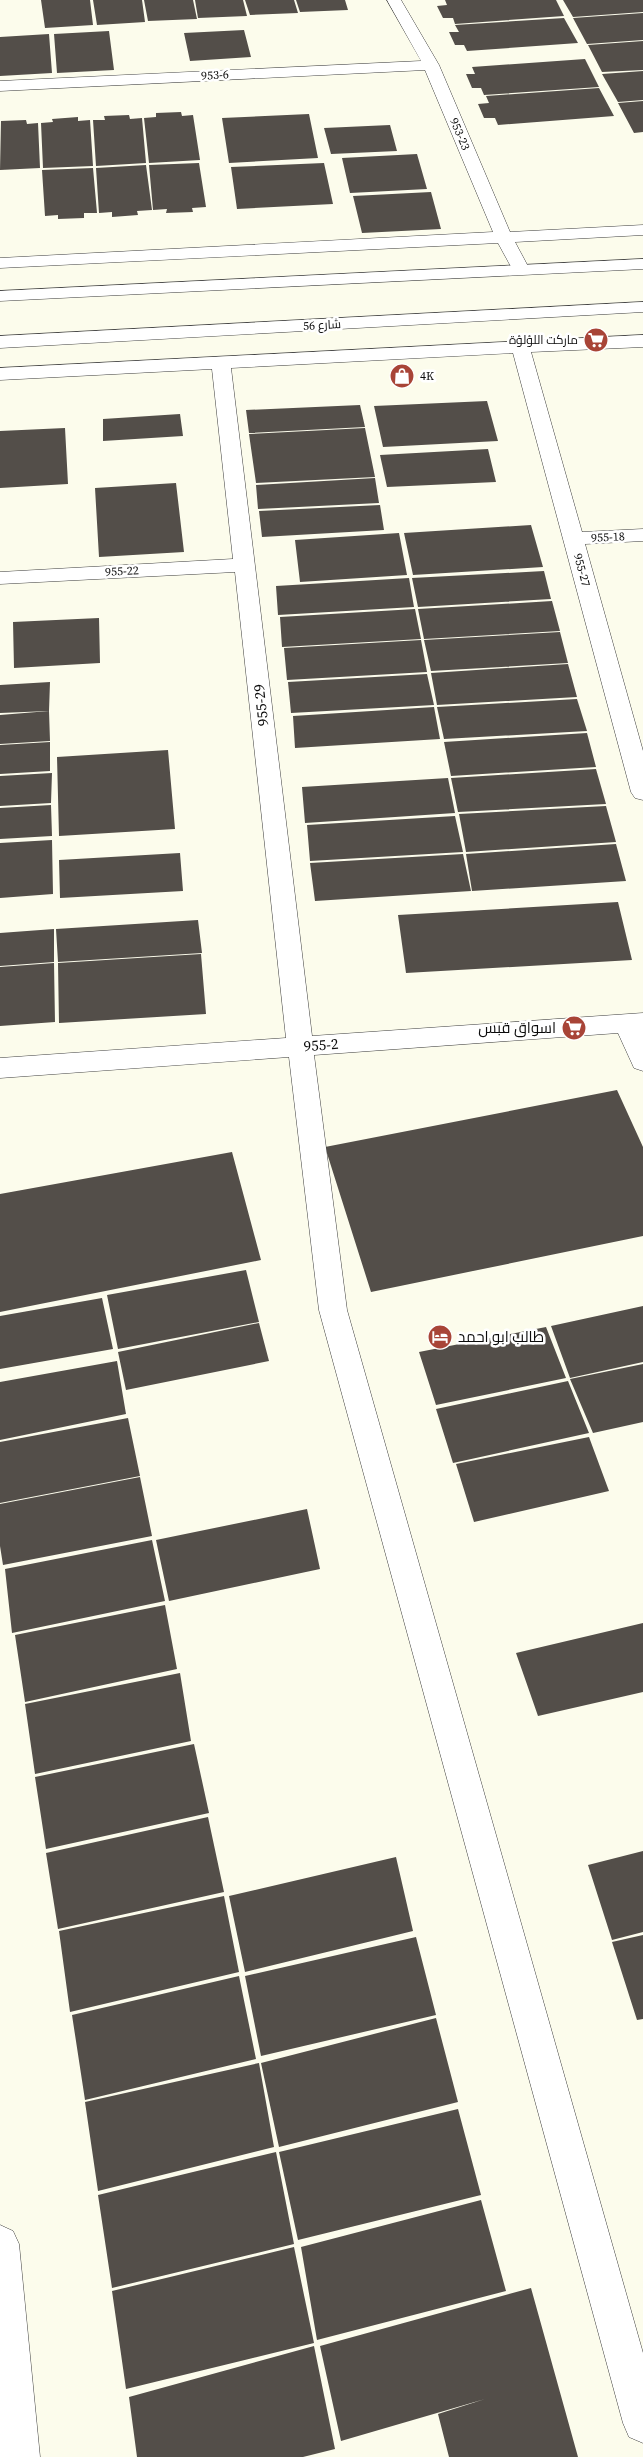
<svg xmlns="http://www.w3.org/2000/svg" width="643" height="2457" font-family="'Source Serif 4',Cairo,serif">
	<rect width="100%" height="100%" fill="#fcfcec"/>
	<path fill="#534e49" d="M 41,0 L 90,0 L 93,25 L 45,28 Z
		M 93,0 L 142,0 L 145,22 L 97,25 Z
		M 144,0 L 193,0 L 197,19 L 148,21 Z
		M 195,0 L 243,0 L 247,16 L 198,18 Z
		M 245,0 L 294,0 L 298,13 L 250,15 Z
		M 296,0 L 345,0 L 348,10 L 300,12 Z
		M 445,0 L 556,0 L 564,16 L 455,24 L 453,18 L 443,18 L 437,6 L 447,5 Z
		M 563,0 L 643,0 L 643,12 L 573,17 Z
		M 643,13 L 643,40 L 587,44 L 573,18 Z
		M 564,18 L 578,43 L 467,51 L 464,45 L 455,45 L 449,32 L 459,32 L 455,25 Z
		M 244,30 L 251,57 L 190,61 L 184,33 Z
		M 109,31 L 114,70 L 57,73 L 54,34 Z
		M 49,34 L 52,73 L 0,76 L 0,37 Z
		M 643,41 L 643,70 L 602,72 L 588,45 Z
		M 585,59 L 599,87 L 484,95 L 481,88 L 472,88 L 466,74 L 475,74 L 472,67 Z
		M 643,71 L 643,100 L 618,102 L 602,74 Z
		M 599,88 L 614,116 L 498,125 L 495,118 L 484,118 L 478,104 L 489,103 L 486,96 Z
		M 643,101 L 643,132 L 634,133 L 618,103 Z
		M 181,112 L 182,116 L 193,115 L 200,160 L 149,163 L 144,118 L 156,117 L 156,113 Z
		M 309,114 L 318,158 L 229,163 L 222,118 Z
		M 129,115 L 130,119 L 142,118 L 146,163 L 96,166 L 93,120 L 105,120 L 104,116 Z
		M 78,117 L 78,121 L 90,120 L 93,166 L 43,168 L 41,123 L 53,122 L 52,119 Z
		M 26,120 L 27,124 L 38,123 L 40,168 L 0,170 L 1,121 Z
		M 390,125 L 397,151 L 331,154 L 324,128 Z
		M 417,154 L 427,189 L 350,193 L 342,158 Z
		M 199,163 L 206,207 L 192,208 L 193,212 L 166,213 L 167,209 L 153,210 L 149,165 Z
		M 324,163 L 333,204 L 237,209 L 231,167 Z
		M 146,165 L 152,210 L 137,211 L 138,215 L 112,217 L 112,212 L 99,213 L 96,168 Z
		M 93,168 L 97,213 L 84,213 L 84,218 L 58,219 L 58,215 L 45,216 L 42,170 Z
		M 431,192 L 441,229 L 362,233 L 353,196 Z
		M 487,401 L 498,441 L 383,447 L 374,406 Z
		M 360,405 L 365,427 L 249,433 L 246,410 Z
		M 180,414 L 183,436 L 103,441 L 103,419 Z
		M 65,428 L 68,484 L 0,488 L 0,431 Z
		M 365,428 L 375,477 L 256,483 L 249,434 Z
		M 488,449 L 496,482 L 387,487 L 380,455 Z
		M 375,478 L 379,503 L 258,509 L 256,485 Z
		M 176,483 L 184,552 L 99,557 L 95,488 Z
		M 380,505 L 384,530 L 262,537 L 259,511 Z
		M 531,525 L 543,567 L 413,575 L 404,533 Z
		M 399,533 L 407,575 L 300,582 L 295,540 Z
		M 544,571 L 551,599 L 418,607 L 412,578 Z
		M 409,578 L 414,607 L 278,615 L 276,586 Z
		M 552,601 L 560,631 L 424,639 L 418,609 Z
		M 415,609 L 421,639 L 282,647 L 280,617 Z
		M 99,618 L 100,663 L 14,668 L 13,622 Z
		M 560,632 L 568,663 L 431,671 L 424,640 Z
		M 421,640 L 427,672 L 287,680 L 284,648 Z
		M 568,664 L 577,697 L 437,705 L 431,673 Z
		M 427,674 L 434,705 L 291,713 L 288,682 Z
		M 50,682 L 49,711 L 0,713 L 0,685 Z
		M 577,699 L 587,731 L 444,739 L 437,707 Z
		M 434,707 L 440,739 L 295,748 L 293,716 Z
		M 49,711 L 50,741 L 0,744 L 0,715 Z
		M 587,733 L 596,767 L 451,776 L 444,742 Z
		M 50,742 L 50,771 L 0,774 L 0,745 Z
		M 168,750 L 175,829 L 59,836 L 57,757 Z
		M 596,769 L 606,804 L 458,812 L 451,778 Z
		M 52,773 L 51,803 L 0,806 L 0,776 Z
		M 448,778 L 455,813 L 305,823 L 302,787 Z
		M 51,805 L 52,836 L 0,839 L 0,808 Z
		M 606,806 L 616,842 L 466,852 L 459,814 Z
		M 455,816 L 463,852 L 310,861 L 307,825 Z
		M 52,840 L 53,894 L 0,898 L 0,843 Z
		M 616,844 L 626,881 L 472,891 L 466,854 Z
		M 180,853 L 183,891 L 60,898 L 59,860 Z
		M 463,854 L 471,891 L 315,901 L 310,863 Z
		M 618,902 L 632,960 L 406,973 L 398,915 Z
		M 198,920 L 202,953 L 58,962 L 56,929 Z
		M 54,929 L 54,962 L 0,966 L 0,933 Z
		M 201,954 L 206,1014 L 59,1023 L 58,963 Z
		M 54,963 L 55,1022 L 0,1026 L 0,967 Z
		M 617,1090 L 643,1147 L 643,1236 L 371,1292 L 325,1147 Z
		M 232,1152 L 261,1260 L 0,1312 L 0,1194 Z
		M 246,1270 L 259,1322 L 118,1349 L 107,1295 Z
		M 102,1298 L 113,1349 L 0,1369 L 0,1316 Z
		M 643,1306 L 643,1362 L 570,1378 L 551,1326 Z
		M 259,1323 L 269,1361 L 126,1390 L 118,1352 Z
		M 546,1327 L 566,1378 L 436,1405 L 419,1352 Z
		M 117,1361 L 126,1414 L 0,1440 L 0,1382 Z
		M 643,1364 L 643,1422 L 593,1433 L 570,1379 Z
		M 568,1381 L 589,1433 L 453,1463 L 436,1409 Z
		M 128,1418 L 140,1476 L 0,1503 L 0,1442 Z
		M 589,1437 L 609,1491 L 474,1522 L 456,1464 Z
		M 140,1477 L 152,1536 L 3,1565 L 0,1546 L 0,1504 Z
		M 307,1509 L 320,1569 L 169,1601 L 156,1540 Z
		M 152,1540 L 165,1601 L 12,1633 L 5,1569 Z
		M 165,1605 L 177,1669 L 25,1702 L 15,1635 Z
		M 643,1623 L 643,1692 L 538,1716 L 516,1653 Z
		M 180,1673 L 191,1741 L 35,1774 L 25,1704 Z
		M 194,1744 L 209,1813 L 46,1849 L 35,1777 Z
		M 208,1817 L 224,1892 L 58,1929 L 46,1853 Z
		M 643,1851 L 643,1932 L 612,1940 L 588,1865 Z
		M 396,1857 L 413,1931 L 245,1972 L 229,1896 Z
		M 224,1896 L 239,1972 L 70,2012 L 59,1931 Z
		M 643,1935 L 643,2019 L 637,2020 L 612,1942 Z
		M 416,1937 L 436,2015 L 261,2056 L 245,1976 Z
		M 239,1976 L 256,2059 L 85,2100 L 72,2015 Z
		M 436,2018 L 458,2102 L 279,2147 L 261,2063 Z
		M 259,2063 L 274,2147 L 98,2191 L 85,2102 Z
		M 458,2109 L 481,2195 L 298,2240 L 279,2152 Z
		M 276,2152 L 294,2244 L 112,2288 L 98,2195 Z
		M 481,2200 L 506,2291 L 317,2340 L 301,2247 Z
		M 294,2247 L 314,2343 L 126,2389 L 112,2291 Z
		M 531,2288 L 578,2457 L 449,2457 L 438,2414 L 485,2399 L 341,2441 L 320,2346 Z
		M 314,2346 L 335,2449 L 303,2457 L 137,2457 L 129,2397 Z"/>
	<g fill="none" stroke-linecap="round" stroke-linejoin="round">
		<defs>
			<path id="minor" d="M 387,0 L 401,0 L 439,65 L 510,232 L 643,225 L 643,235 L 515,242 L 530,270 L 527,274 L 515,274 L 498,243 L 0,268 L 0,258 L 493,232 L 425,70 L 0,91 L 0,81 L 421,61 Z
				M 643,335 L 643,347 L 531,352 L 582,532 L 643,529 L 643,541 L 585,544 L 643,751 L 643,800 L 635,798 L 631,792 L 513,353 L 231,368 L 312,1036 L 643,1013 L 643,1071 L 634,1068 L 618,1033 L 314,1055 L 347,1310 L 643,2353 L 643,2443 L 629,2437 L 623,2423 L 319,1310 L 289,1057 L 0,1078 L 0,1058 L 286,1038 L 235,572 L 0,584 L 0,572 L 233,559 L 212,369 L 0,380 L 0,368 Z
				M 0,2225 L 13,2231 L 19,2244 L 40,2457 L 0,2457 Z"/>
			<path id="tertiary" d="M 643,259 L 643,269 L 0,301 L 0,291 Z
				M 643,302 L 643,312 L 0,348 L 0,336 Z"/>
		</defs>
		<use href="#minor" stroke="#3e3e3e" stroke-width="1"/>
		<use href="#tertiary" stroke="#3e3e3e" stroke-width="1"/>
		<use href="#minor" fill="#fff" fill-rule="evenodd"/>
		<use href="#tertiary" fill="#fff" fill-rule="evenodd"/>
	</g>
	<defs>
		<symbol id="supermarket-disc" viewBox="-11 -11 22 22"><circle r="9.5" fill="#a84437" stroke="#fff"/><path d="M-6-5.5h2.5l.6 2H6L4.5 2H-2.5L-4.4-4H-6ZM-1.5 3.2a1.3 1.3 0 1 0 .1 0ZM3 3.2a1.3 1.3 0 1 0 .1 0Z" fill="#fff"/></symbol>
		<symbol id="shop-disc" viewBox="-11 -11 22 22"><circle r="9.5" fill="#a84437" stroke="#fff"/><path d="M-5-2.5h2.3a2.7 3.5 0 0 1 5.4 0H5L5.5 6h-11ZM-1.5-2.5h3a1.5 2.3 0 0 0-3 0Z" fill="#fff"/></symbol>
		<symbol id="hotel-disc" viewBox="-11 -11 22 22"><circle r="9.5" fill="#a84437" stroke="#fff"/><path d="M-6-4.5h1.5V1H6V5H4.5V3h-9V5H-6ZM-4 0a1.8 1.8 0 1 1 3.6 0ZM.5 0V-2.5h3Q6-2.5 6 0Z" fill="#fff"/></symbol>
	</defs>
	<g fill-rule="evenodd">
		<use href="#supermarket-disc" x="582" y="326" width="28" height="28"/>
		<use href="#shop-disc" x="388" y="362" width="28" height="28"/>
		<use href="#supermarket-disc" x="560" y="1014" width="28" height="28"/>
		<use href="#hotel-disc" x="426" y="1323" width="28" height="28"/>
	</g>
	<g text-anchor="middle" stroke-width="5" stroke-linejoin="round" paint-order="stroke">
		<g font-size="12" fill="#0b0b0b" stroke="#fff">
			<text transform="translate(215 75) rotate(-3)" y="4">953-6</text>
			<text transform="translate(460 134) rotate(67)" y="4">953-23</text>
			<text transform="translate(322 325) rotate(-3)" y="4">شارع 56</text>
			<text transform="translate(608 537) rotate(-3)" y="4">955-18</text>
			<text transform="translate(582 570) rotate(75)" y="4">955-27</text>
			<text transform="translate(122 571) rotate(-3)" y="4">955-22</text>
		</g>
		<g font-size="12" fill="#0b0b0b" stroke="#fff" text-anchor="end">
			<text x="578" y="344">ماركت اللؤلؤة</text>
			<text x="420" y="380" text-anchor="start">4K</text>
		</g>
		<g font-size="15" fill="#0b0b0b" stroke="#fff">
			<text transform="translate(261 705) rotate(-96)" y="5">955-29</text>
			<text transform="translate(321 1045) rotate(-4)" y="5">955-2</text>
		</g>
		<g font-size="15" fill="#0b0b0b" stroke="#fff" text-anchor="end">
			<text x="556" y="1033">اسواق قبس</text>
			<text x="458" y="1342" text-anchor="start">طالب ابو احمد</text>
		</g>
	</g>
</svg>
